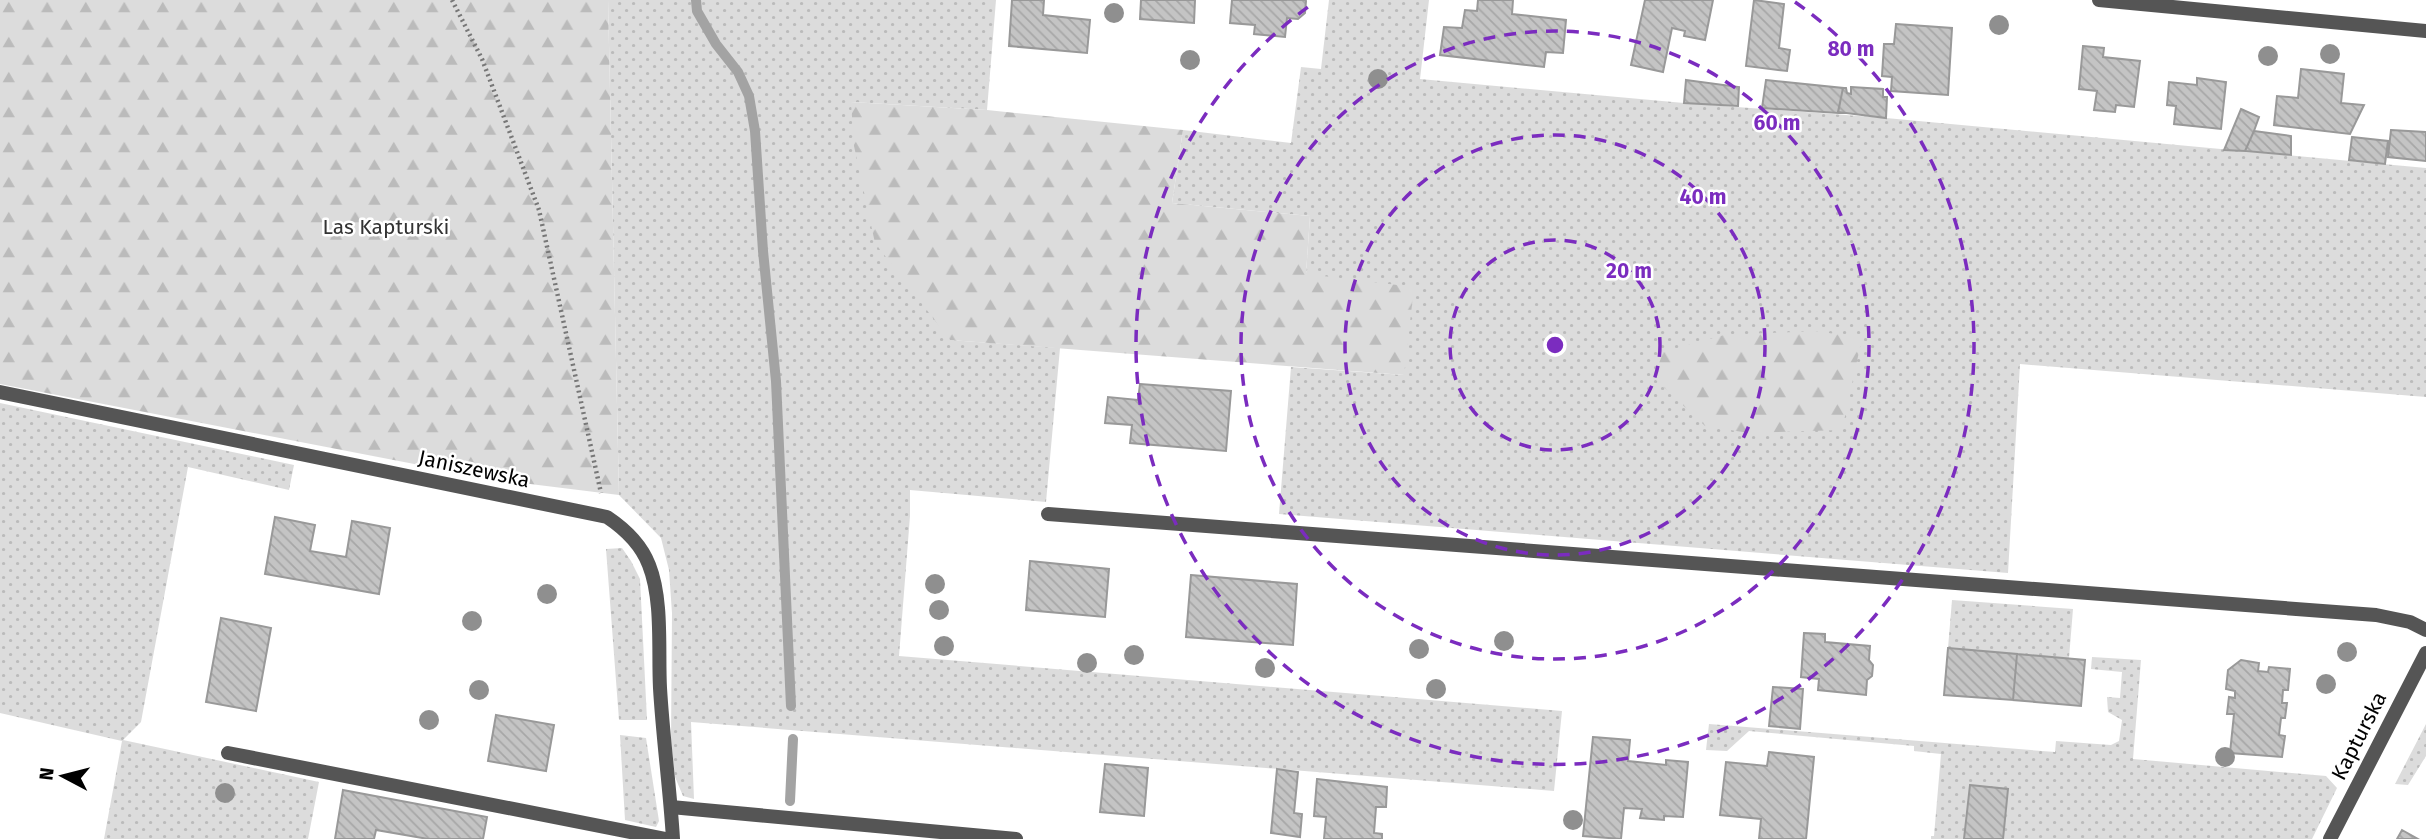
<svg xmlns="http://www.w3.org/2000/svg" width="2426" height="839" font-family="'Fira Sans',sans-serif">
	<defs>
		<pattern id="grass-dots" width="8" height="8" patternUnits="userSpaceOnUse" patternTransform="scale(1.75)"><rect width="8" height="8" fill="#dcdcdc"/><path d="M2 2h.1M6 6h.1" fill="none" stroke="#bbb" stroke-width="1.8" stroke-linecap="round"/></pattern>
		<pattern id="forest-firs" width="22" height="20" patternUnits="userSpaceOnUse" patternTransform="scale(1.75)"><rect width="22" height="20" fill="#dcdcdc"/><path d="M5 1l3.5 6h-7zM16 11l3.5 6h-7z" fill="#bbb"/></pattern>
		<pattern id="building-back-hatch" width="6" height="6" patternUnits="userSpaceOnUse" patternTransform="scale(1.75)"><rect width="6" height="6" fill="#c4c4c4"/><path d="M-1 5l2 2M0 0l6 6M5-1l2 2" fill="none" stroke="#a7a7a7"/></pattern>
	</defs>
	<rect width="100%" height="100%" fill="#fff"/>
	<path fill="url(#grass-dots)" d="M 608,0 L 996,0 L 987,110 L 851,102 L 950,340 L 1060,348 L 1046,502 L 910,490 L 910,516 L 899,656 L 1562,711 L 1554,791 L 691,722 L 694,799 L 683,796 L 675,777 L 671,740 L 672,613 L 669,570 L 661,538 L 619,495 Z
		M 1329,0 L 1429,0 L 1420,79 L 1684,103 L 1886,118 L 2426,168 L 2426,397 L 2020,364 L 2008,573 L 1279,514 L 1291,367 L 1404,375 L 1306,274 L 1310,216 L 1172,203 L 1183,130 L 1291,143 L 1301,67 L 1321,69 Z
		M 0,403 L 294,465 L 289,490 L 188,467 L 141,722 L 123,740 L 319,782 L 308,839 L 104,839 L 122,741 L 0,713 Z
		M 622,548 L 631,561 L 640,579 L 647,720 L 619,720 L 606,549 Z
		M 1952,600 L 2073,609 L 2069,658 L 1948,648 Z
		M 2092,657 L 2141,660 L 2133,759 L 2326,776 L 2337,788 L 2312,839 L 1931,839 L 1931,836 L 1934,836 L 1941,754 L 1914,751 L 1914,746 L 1749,731 L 1727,751 L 1706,750 L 1709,724 L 2055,752 L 2056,741 L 2111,745 L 2119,741 L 2122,720 L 2108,712 L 2107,697 L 2120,698 L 2122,672 L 2091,669 Z
		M 2426,724 L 2426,756 L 2408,785 L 2395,784 Z
		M 620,735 L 646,738 L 659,821 L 656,827 L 625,820 Z"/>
	<path fill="url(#forest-firs)" d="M 0,0 L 608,0 L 619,495 L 497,480 L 0,384 Z
		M 851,102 L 987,110 L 1183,130 L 1172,203 L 1310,216 L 1306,274 L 1414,287 L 1404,375 L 950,340 L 875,243 L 854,146 Z
		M 1815,331 L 1862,338 L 1842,430 L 1749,433 L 1705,426 L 1654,378 L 1663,352 L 1724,335 Z"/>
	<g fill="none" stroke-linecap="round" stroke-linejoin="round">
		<path stroke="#a3a3a3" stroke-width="10" d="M 696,0 L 697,11 L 716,44 L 738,72 L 749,96 L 755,131 L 763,251 L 776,381 L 791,706
			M 790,801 L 793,739"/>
	</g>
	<path fill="url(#building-back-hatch)" stroke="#999" stroke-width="2" d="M 1012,0 L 1044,0 L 1043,15 L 1090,20 L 1087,53 L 1009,46 Z
		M 1141,0 L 1195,0 L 1194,23 L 1140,19 Z
		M 1232,0 L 1305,0 L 1306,1 L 1305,13 L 1298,19 L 1287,18 L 1285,37 L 1254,34 L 1255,25 L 1230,23 Z
		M 1478,0 L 1513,0 L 1512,14 L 1566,20 L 1563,53 L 1546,52 L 1544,67 L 1440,55 L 1444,27 L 1462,28 L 1465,10 L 1477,11 Z
		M 1645,0 L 1713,0 L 1705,40 L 1684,36 L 1685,31 L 1672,28 L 1663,72 L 1631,65 Z
		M 1754,0 L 1784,4 L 1779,48 L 1790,50 L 1787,71 L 1746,66 Z
		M 1896,24 L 1952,28 L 1948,95 L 1891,91 L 1892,77 L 1882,76 L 1884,44 L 1894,44 Z
		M 2083,46 L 2104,48 L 2103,57 L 2140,61 L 2134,107 L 2116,105 L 2115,112 L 2094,110 L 2097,91 L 2079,89 Z
		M 2301,69 L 2344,74 L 2341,103 L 2364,105 L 2350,134 L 2274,125 L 2277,96 L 2298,98 Z
		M 2197,78 L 2226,82 L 2221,129 L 2174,124 L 2176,106 L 2167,105 L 2169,82 L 2197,85 Z
		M 1686,80 L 1739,87 L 1738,106 L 1684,103 Z
		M 1766,80 L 1843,88 L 1838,113 L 1762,108 Z
		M 1851,87 L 1883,89 L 1883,97 L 1887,97 L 1886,118 L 1838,112 L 1843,88 L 1846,88 L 1847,93 L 1851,94 Z
		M 2241,109 L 2259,117 L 2254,131 L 2245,151 L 2224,150 Z
		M 2391,130 L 2426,132 L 2426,161 L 2388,157 Z
		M 2254,131 L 2291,136 L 2291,155 L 2245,151 Z
		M 2352,137 L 2388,141 L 2385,164 L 2349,160 Z
		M 1140,384 L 1231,391 L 1226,451 L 1130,443 L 1132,425 L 1105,423 L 1108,397 L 1138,400 Z
		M 275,517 L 315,525 L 310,551 L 346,557 L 352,521 L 390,528 L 379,594 L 265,574 Z
		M 1030,561 L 1109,569 L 1105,617 L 1026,610 Z
		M 1191,575 L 1297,584 L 1293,645 L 1186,637 Z
		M 221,618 L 271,628 L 256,711 L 206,702 Z
		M 1804,633 L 1825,634 L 1825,642 L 1870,646 L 1869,660 L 1873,665 L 1872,676 L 1867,680 L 1866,695 L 1818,690 L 1819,679 L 1801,677 Z
		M 1948,648 L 2017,654 L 2013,700 L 1944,695 Z
		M 2017,654 L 2085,660 L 2081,706 L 2013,700 Z
		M 2241,660 L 2259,663 L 2258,671 L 2268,672 L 2269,667 L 2290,669 L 2288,690 L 2283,690 L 2282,703 L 2287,703 L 2285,718 L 2281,718 L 2279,735 L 2285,736 L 2282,757 L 2230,753 L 2234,714 L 2227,714 L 2229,697 L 2235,698 L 2235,691 L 2226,689 L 2228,670 Z
		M 1773,687 L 1803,689 L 1800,729 L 1769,726 Z
		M 496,715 L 554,725 L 546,771 L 488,761 Z
		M 1593,737 L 1630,740 L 1628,761 L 1666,765 L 1666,760 L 1688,762 L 1683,817 L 1664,816 L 1664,820 L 1640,818 L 1642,809 L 1624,808 L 1621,839 L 1583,836 Z
		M 1769,752 L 1814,757 L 1806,839 L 1759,839 L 1761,819 L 1720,815 L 1726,762 L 1767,766 Z
		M 1105,764 L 1148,768 L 1144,816 L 1100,812 Z
		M 1277,769 L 1298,772 L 1294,813 L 1302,814 L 1300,837 L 1271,833 Z
		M 1317,779 L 1387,787 L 1386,807 L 1376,807 L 1374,833 L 1382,834 L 1382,839 L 1324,839 L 1326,817 L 1314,816 Z
		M 1970,785 L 2008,789 L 2003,839 L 1964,839 Z
		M 343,790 L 487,817 L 483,839 L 428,839 L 376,830 L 374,839 L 335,839 Z
		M 2402,830 L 2418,839 L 2397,839 Z"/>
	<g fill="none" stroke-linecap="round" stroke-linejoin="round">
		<path stroke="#777" stroke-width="4.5" stroke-dasharray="2 3.5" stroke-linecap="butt" d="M 452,0 L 482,59 L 539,210 L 601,493"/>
		<path stroke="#555" stroke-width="14" d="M 228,753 L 666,839"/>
		<path stroke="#555" stroke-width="14" d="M 2099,0 L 2426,31
			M 0,392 L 607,517 C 625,529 641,544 649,565 C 663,600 658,651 660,688 C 663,739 670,789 673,839
			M 1048,514 L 2376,615 L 2410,622 L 2426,630
			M 671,807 L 1016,839
			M 2330,839 L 2426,653"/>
	</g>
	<g fill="#8f8f8f">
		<circle cx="1114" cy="13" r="10"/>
		<circle cx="1999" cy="25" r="10"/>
		<circle cx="2330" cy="54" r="10"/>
		<circle cx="2268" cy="56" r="10"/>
		<circle cx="1190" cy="60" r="10"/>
		<circle cx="1378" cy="79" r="10"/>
		<circle cx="935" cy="584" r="10"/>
		<circle cx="547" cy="594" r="10"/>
		<circle cx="939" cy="610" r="10"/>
		<circle cx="472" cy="621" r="10"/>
		<circle cx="1504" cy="641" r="10"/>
		<circle cx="944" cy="646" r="10"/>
		<circle cx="1419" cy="649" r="10"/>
		<circle cx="2347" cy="652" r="10"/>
		<circle cx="1134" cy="655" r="10"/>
		<circle cx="1087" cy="663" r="10"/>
		<circle cx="1265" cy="668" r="10"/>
		<circle cx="2326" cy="684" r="10"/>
		<circle cx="1436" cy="689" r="10"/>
		<circle cx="479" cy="690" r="10"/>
		<circle cx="429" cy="720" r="10"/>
		<circle cx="2225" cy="757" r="10"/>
		<circle cx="225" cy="793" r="10"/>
		<circle cx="1573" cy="820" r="10"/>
	</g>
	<g fill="none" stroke="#7b2cbf" stroke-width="3.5" stroke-dasharray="12 9">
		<circle cx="1555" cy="345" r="105"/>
		<circle cx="1555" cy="345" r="210"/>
		<circle cx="1555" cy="345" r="314"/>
		<path d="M1795 2A419 419 0 1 1 1315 2"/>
	</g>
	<g text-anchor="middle" stroke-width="5" stroke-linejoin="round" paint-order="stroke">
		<g font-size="21" fill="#333" stroke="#fff">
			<text x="386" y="234">Las Kapturski</text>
		</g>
		<g font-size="21" fill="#000" stroke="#fff">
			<text transform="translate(474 469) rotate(12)" y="7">Janiszewska</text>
			<text transform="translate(2359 736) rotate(-63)" y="7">Kapturska</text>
		</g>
	</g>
	<circle cx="1555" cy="345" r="10" fill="#7b2cbf" stroke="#fff" stroke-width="3.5"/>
	<g font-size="21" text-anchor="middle" font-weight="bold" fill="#7b2cbf" stroke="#fff" stroke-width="5" stroke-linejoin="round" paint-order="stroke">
		<text x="1851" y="56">80 m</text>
		<text x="1777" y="130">60 m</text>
		<text x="1703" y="204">40 m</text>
		<text x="1629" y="278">20 m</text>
	</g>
	<g transform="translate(63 776) rotate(277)" stroke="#ffffff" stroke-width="5" paint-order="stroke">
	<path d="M0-5L12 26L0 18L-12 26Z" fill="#000000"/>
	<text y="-10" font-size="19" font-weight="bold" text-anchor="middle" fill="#000000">N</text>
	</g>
</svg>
